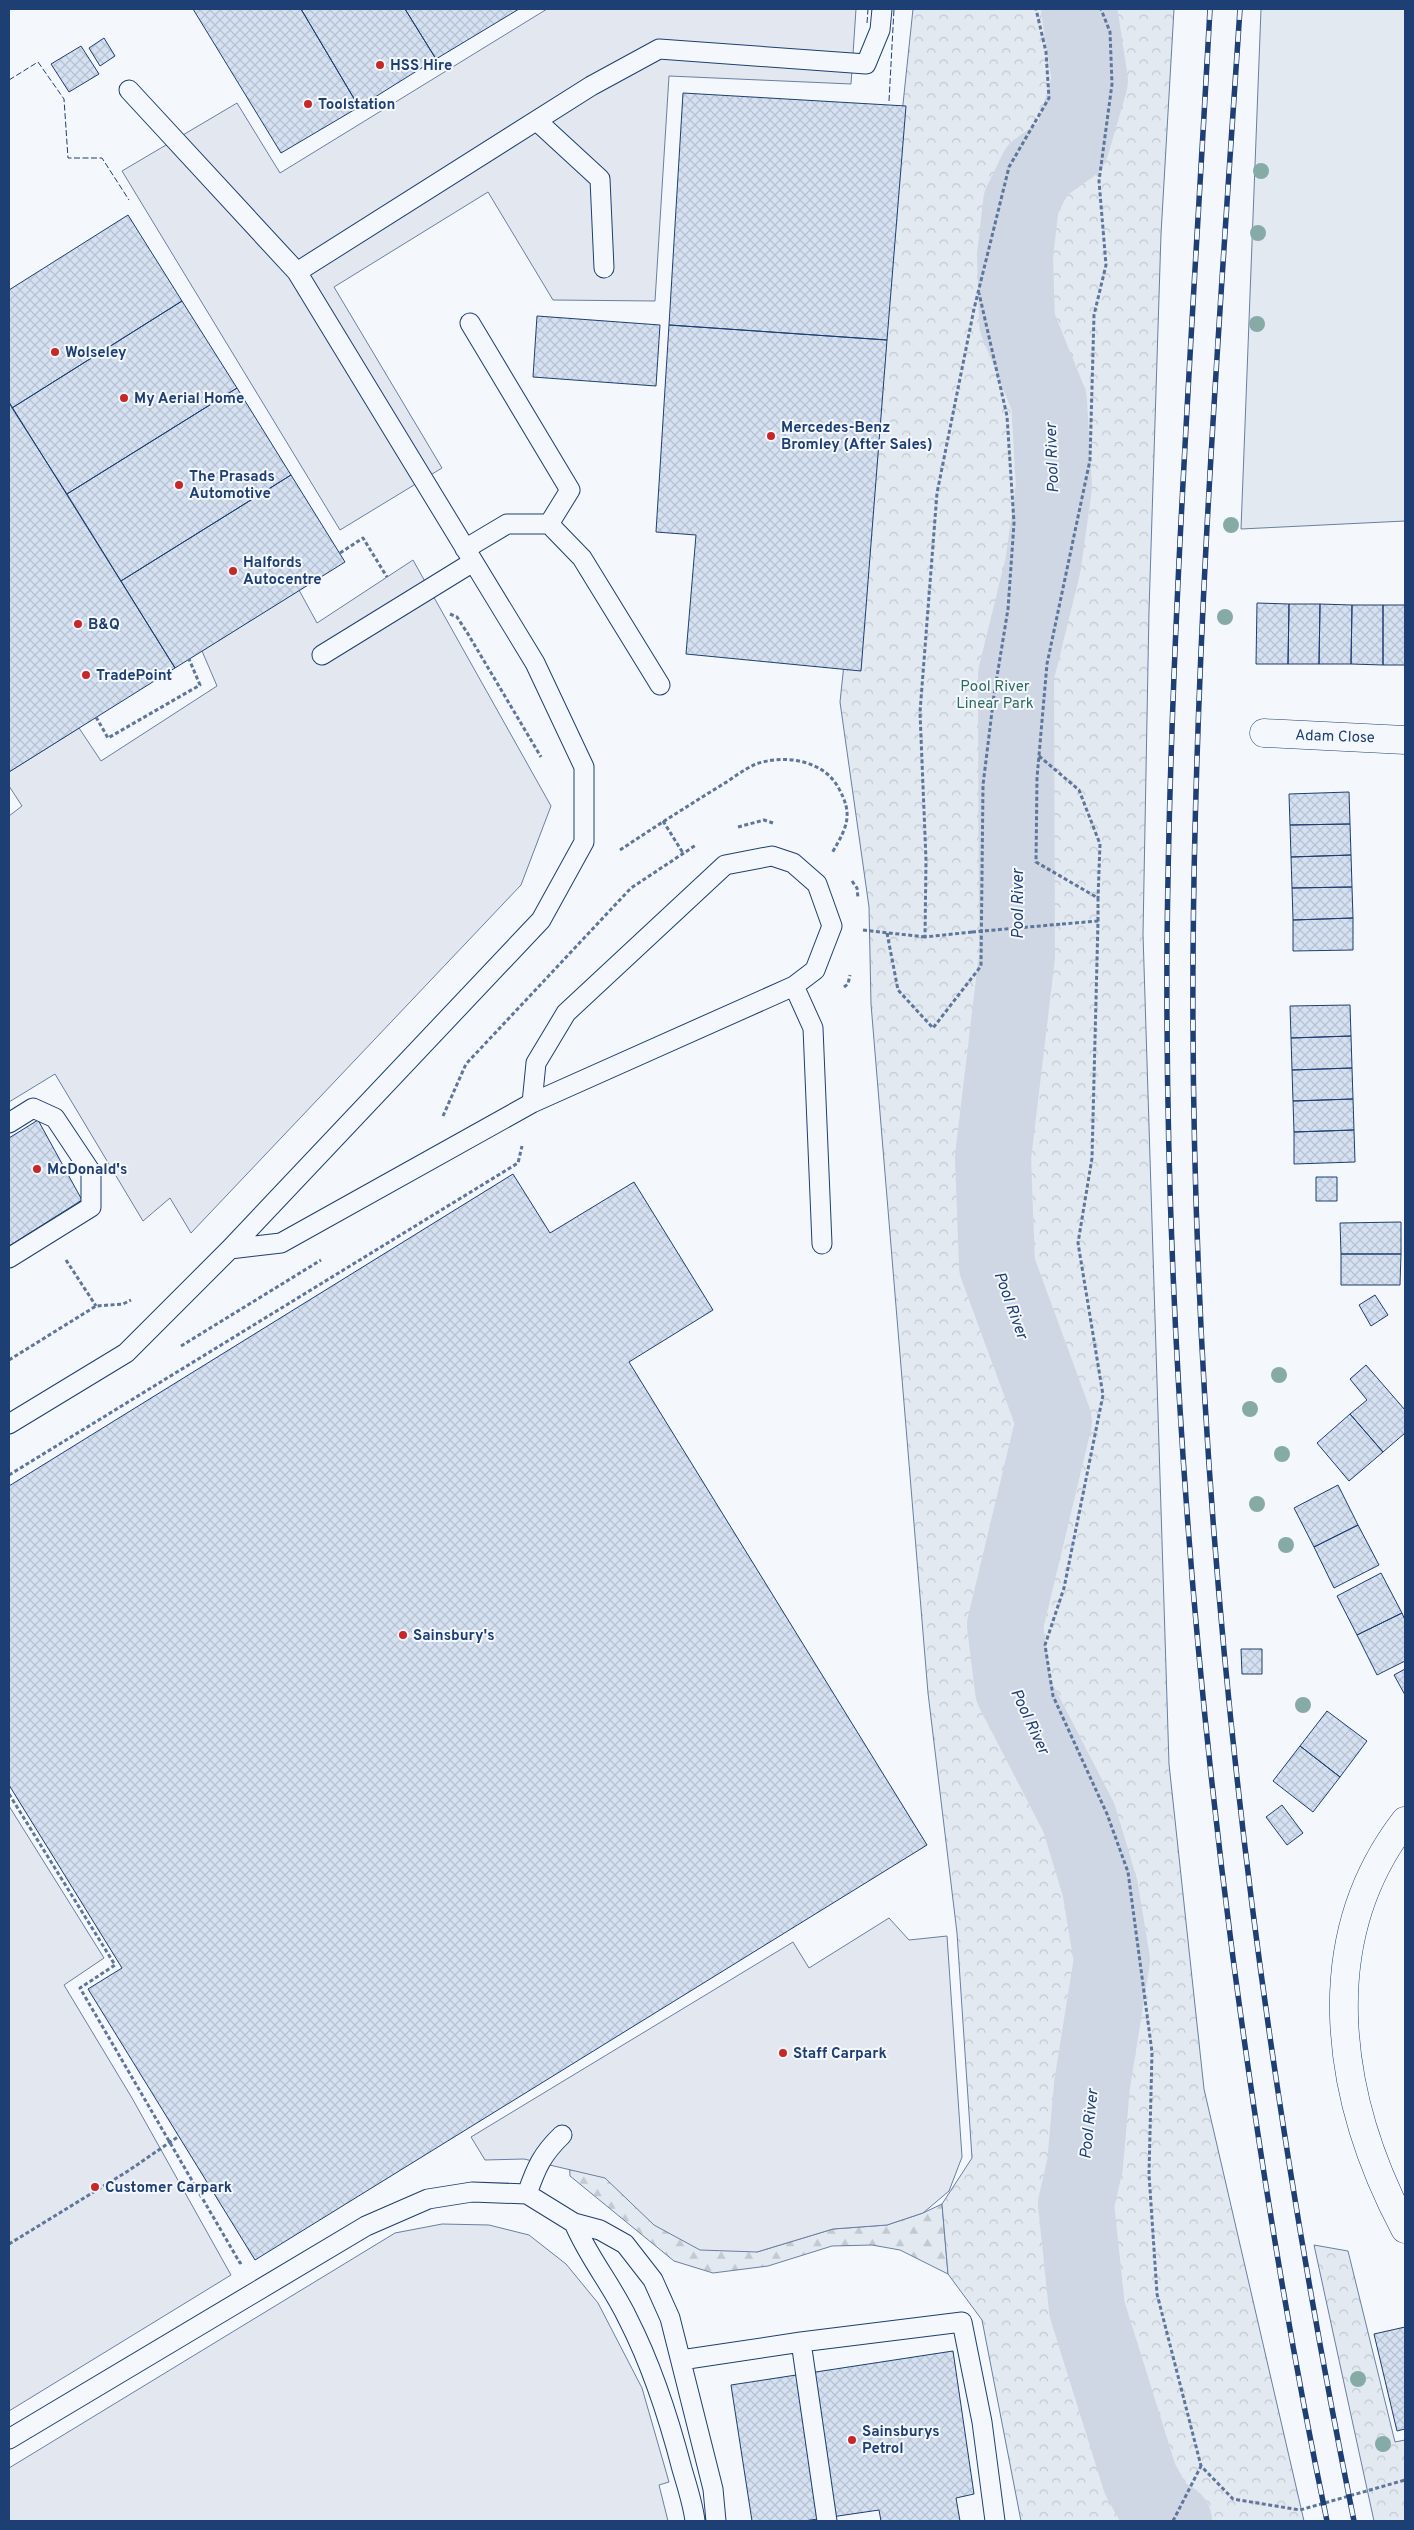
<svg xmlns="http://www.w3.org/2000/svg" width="1414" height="2530" font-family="Overpass,sans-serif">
	<defs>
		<pattern id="forest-firs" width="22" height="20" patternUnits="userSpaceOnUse" patternTransform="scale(1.25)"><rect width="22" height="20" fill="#e3e9f0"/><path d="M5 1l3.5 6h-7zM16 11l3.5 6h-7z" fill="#c2c9d1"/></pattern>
		<pattern id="park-crowns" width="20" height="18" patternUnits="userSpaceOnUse" patternTransform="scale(1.25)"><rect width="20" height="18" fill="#e3e9f0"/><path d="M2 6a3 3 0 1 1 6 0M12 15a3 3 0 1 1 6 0" fill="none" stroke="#c2c9d1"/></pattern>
		<pattern id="building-cross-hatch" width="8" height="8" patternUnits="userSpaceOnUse" patternTransform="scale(1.25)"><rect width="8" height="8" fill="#d5e0f0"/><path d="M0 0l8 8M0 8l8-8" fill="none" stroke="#b6c1d1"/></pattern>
	</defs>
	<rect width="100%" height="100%" fill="#f4f7fb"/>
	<path fill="#e3e9f0" stroke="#687fa3" d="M 1261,9 L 1405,9 L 1405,521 L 1241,529 Z"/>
	<path fill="url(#forest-firs)" stroke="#687fa3" d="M 569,2156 L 757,2252 L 833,2229 L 887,2225 L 923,2213 L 942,2204 L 948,2274 L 900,2250 L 872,2245 L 832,2246 L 768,2266 L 713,2273 L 674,2261 L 570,2176 Z"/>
	<path fill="url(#park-crowns)" stroke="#687fa3" d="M 913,9 L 1174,9 L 1161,234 L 1149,611 L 1143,934 L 1169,1764 L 1204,2089 L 1304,2521 L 1021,2521 L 982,2320 L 948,2274 L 942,2204 L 972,2158 L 957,1933 L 928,1693 L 871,1004 L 869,907 L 840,702 Z
		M 1314,2245 L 1348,2251 L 1395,2442 L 1405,2440 L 1405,2521 L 1374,2521 Z"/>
	<path fill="#e3e8f0" stroke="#687fa3" d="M 547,9 L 856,9 L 851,84 L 669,76 L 655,301 L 553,300 L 488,192 L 334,287 L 442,468 L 340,530 L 122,171 L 237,103 L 280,173 Z
		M 413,560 L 551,806 L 521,885 L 191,1233 L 170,1198 L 143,1221 L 55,1074 L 9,1102 L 9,816 L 22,806 L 9,786 L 9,772 L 79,728 L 101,761 L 217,686 L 202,651 L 299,590 L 317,623 Z
		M 9,1806 L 104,1958 L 64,1985 L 132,2098 L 231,2275 L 9,2411 Z
		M 889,1918 L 909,1940 L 947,1936 L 962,2157 L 949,2191 L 923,2213 L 887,2225 L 833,2229 L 757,2252 L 700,2250 L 654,2225 L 605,2178 L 524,2159 L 485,2160 L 471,2137 L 793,1942 L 809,1968 Z
		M 442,2224 L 489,2225 L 529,2235 L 566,2264 L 598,2303 L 642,2388 L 669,2482 L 659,2485 L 668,2521 L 9,2521 L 9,2468 L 395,2233 Z"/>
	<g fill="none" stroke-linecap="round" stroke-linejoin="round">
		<path stroke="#cfd7e4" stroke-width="76" d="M 1079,9 L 1090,81 L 1071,146 L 1037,170 L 1021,203 L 1015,256 L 1017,322 L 1049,401 L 1054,487 L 1043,565 L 1016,675 L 1017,956 L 993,1157 L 997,1266 L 1054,1421 L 1005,1625 L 1013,1690 L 1079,1818 L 1100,1888 L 1112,1960 L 1092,2085 L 1085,2165 L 1076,2204 L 1087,2309 L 1140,2479 L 1157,2510 L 1174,2521"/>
	</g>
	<path fill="url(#building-cross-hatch)" stroke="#1d3f73" d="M 193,9 L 301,9 L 359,107 L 281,153 Z
		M 301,9 L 405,9 L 436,59 L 359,107 Z
		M 405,9 L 519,9 L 436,59 Z
		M 104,38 L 115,56 L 100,66 L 89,48 Z
		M 81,46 L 99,74 L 69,92 L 51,64 Z
		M 683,93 L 906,106 L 887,340 L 669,325 Z
		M 128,215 L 182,301 L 12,408 L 9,402 L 9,290 Z
		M 182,301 L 237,388 L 67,494 L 12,408 Z
		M 537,316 L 660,325 L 656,386 L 533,377 Z
		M 669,325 L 887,340 L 861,671 L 686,654 L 696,535 L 656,532 Z
		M 237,388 L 291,475 L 121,581 L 67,494 Z
		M 9,402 L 175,668 L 9,772 Z
		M 291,475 L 345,562 L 175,668 L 121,581 Z
		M 1257,603 L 1289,604 L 1288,664 L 1256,664 Z
		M 1289,604 L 1320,604 L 1319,664 L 1288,664 Z
		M 1320,604 L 1352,605 L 1351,664 L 1319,664 Z
		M 1352,605 L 1383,605 L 1383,665 L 1351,664 Z
		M 1383,605 L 1405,605 L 1405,665 L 1383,665 Z
		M 1349,792 L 1350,824 L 1290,825 L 1289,794 Z
		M 1350,824 L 1351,855 L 1291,857 L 1290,825 Z
		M 1351,855 L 1352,887 L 1292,888 L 1291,857 Z
		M 1352,887 L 1353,918 L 1293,920 L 1292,888 Z
		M 1353,918 L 1353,950 L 1293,951 L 1293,920 Z
		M 1350,1005 L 1351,1036 L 1291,1038 L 1290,1006 Z
		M 1351,1036 L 1352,1068 L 1292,1070 L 1291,1038 Z
		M 1352,1068 L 1353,1099 L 1293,1101 L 1292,1070 Z
		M 1353,1099 L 1354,1130 L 1294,1132 L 1293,1101 Z
		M 38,1120 L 82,1200 L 9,1246 L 9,1138 Z
		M 1354,1130 L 1355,1162 L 1294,1164 L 1294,1132 Z
		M 513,1174 L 550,1233 L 634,1182 L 713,1310 L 629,1362 L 927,1845 L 255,2260 L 88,1989 L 122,1968 L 9,1785 L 9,1486 Z
		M 1316,1177 L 1337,1177 L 1337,1201 L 1316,1201 Z
		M 1401,1222 L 1401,1254 L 1341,1254 L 1340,1223 Z
		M 1341,1254 L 1401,1254 L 1400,1285 L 1341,1285 Z
		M 1375,1295 L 1388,1315 L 1371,1326 L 1359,1305 Z
		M 1366,1365 L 1405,1410 L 1405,1433 L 1383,1452 L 1350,1414 L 1367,1400 L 1350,1379 Z
		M 1350,1414 L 1383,1452 L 1349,1481 L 1317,1443 Z
		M 1338,1485 L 1358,1525 L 1314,1547 L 1294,1508 Z
		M 1358,1525 L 1379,1565 L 1334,1588 L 1314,1547 Z
		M 1381,1573 L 1402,1613 L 1357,1635 L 1337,1596 Z
		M 1402,1613 L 1405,1620 L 1405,1661 L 1377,1675 L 1357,1635 Z
		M 1241,1649 L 1262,1649 L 1262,1674 L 1242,1674 Z
		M 1405,1669 L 1405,1695 L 1394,1675 Z
		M 1327,1711 L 1367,1741 L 1340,1777 L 1300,1746 Z
		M 1300,1746 L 1340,1777 L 1313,1812 L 1273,1781 Z
		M 1282,1805 L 1303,1833 L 1287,1845 L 1266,1817 Z
		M 1405,2327 L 1405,2429 L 1397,2431 L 1374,2334 Z
		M 953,2351 L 974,2494 L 956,2498 L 960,2521 L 881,2521 L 879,2510 L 804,2521 L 752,2521 L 731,2385 Z"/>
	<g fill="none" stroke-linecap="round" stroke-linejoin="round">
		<defs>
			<path id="service" d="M 129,90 L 297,272 L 535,663 L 584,767 L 584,842 L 541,920 L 230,1249
				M 537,121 L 600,179 L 604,268
				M 297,272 L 591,86 L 659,49 L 866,64 L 880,30 L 882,9
				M 470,323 L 570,490 L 549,524
				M 465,549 L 507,524 L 549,524 L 582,558 L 660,685
				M 322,655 L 473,562
				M 794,986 L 813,1028 L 822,1244
				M 9,1123 L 33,1108 L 55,1118 L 91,1172 L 91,1207 L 9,1258
				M 9,1424 L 126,1353 L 230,1249 L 281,1243 L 532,1103 L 794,986 L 815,970 L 832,926 L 817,884 L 793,863 L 772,856 L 725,865 L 566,1013 L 536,1063 L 532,1103
				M 527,2194 C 536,2168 542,2154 562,2135
				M 574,2223 C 588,2257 612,2285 628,2319 C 652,2366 669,2419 682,2469 C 687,2486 693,2504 695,2521
				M 801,2342 L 827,2521
				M 681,2360 L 801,2342 L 962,2322 L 982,2422 L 995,2521
				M 9,2439 L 366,2226 L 428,2199 L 472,2192 L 527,2194 L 574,2223 L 600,2230 L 625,2244 L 653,2280 L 670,2318 L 713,2489 L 716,2521"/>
			<path id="minor" d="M 1264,733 L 1405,740
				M 1405,1821 C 1311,1943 1337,2101 1405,2229"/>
		</defs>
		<use href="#service" stroke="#1d3f73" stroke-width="21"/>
		<use href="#minor" stroke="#1d3f73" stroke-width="29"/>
		<path stroke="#5e769c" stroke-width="3" stroke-dasharray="4 2.5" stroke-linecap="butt" d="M 340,553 L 363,538 L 387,577
			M 450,614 L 457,617 L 468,634 L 541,757
			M 96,717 L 108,738 L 200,685 L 189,659
			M 1039,756 L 1079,790 L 1100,844 L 1098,898
			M 663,821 L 683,853
			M 738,827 L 764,820 L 773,823
			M 620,850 C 653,828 686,807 720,786 C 732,779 744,769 756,764 C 784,754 823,760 838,787 C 854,815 847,827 832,853
			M 852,881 L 857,888 L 858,898
			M 1098,921 L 1098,898 L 1036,862 L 1037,778 L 1047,664 L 1090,460 L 1094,315 L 1106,265 L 1099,181 L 1112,84 L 1110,32 L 1101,9
			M 1062,924 L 1098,921 L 1092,1158 L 1078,1243 L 1103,1395 L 1064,1588 L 1045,1645 L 1053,1696 L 1107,1814 L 1128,1872 L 1152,2052 L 1149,2174 L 1157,2294 L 1201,2466 L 1233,2499 L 1300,2510 L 1405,2480
			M 863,930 L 925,937
			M 972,932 L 925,937 L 926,860 L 920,712 L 937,493 L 974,309 L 1009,167 L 1049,98 L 1046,52 L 1036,9
			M 887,933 L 898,990 L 933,1028 L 981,966 L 983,785 L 994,695 L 1008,609 L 1014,523 L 1007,416 L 979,293
			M 844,987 L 848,984 L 850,975
			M 443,1116 L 466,1064 L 631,888 L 696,845
			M 66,1260 L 96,1306
			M 181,1346 L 321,1260
			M 9,1360 L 96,1306 L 123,1304 L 131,1300
			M 9,1475 L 518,1163 L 522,1146
			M 9,1794 L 115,1965 L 80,1988 L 240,2263 L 242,2262
			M 9,2244 L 128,2171 L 179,2136
			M 1173,2521 L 1201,2466"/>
		<use href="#service" stroke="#f4f7fb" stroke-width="19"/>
		<use href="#minor" stroke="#f4f7fb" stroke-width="28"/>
		<defs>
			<path id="rail" d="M 1210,9 C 1193,321 1170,634 1167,946 C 1165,1286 1189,1622 1233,1958 C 1258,2147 1288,2335 1327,2521
				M 1240,9 C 1219,325 1195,642 1193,959 C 1190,1483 1250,2008 1354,2521"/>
		</defs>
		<use href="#rail" stroke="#1d3f73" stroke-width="5.5"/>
		<use href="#rail" stroke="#f4f7fb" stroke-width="4" stroke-dasharray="11" stroke-linecap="butt"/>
		<path stroke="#5e769c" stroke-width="3" stroke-dasharray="4 2.5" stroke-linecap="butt" d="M 972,932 L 1062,924"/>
		<path stroke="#1d3f73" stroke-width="1" stroke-dasharray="6 2.5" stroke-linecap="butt" d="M 867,23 L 868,9
			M 9,80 L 38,62 L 64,99 L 68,158 L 102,158 L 129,200
			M 889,101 L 894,9"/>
	</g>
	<g fill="#86aba6">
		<circle cx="1261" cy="171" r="8"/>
		<circle cx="1258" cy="233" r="8"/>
		<circle cx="1257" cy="324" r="8"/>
		<circle cx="1231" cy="525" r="8"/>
		<circle cx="1225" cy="617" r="8"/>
		<circle cx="1279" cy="1375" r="8"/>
		<circle cx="1250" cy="1409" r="8"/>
		<circle cx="1282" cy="1454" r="8"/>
		<circle cx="1257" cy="1504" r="8"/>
		<circle cx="1286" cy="1545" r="8"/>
		<circle cx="1303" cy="1705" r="8"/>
		<circle cx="1358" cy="2379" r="8"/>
		<circle cx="1383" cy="2444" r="8"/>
	</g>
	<g fill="#c62828" stroke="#f4f7fb" stroke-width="2">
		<circle cx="380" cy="65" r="5"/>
		<circle cx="308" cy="104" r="5"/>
		<circle cx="55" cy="352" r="5"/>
		<circle cx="124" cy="398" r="5"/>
		<circle cx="771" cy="436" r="5"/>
		<circle cx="179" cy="485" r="5"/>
		<circle cx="233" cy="571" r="5"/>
		<circle cx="78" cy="624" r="5"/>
		<circle cx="86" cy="675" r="5"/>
		<circle cx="37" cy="1169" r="5"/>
		<circle cx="403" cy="1635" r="5"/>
		<circle cx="783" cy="2053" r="5"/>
		<circle cx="95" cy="2187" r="5"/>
		<circle cx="852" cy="2440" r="5"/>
	</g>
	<g text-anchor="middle" stroke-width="4" stroke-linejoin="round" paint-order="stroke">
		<g font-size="15" font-weight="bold" fill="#1d3f73" stroke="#f4f7fb" text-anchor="start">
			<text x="390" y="70">HSS Hire</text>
			<text x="318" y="109">Toolstation</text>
			<text x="65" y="357">Wolseley</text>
			<text x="134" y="403">My Aerial Home</text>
			<text x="781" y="432">Mercedes-Benz<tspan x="781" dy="17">Bromley (After Sales)</tspan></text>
			<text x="189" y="481">The Prasads<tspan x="189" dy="17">Automotive</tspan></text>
			<text x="243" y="567">Halfords<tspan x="243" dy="17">Autocentre</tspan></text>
			<text x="88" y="629">B&amp;Q</text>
			<text x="96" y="680">TradePoint</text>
			<text x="47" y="1174">McDonald's</text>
			<text x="413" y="1640">Sainsbury's</text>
			<text x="793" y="2058">Staff Carpark</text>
			<text x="105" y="2192">Customer Carpark</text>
			<text x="862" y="2436">Sainsburys<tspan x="862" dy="17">Petrol</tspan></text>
		</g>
		<g font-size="15" fill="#2c6c60" stroke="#f4f7fb">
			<text x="995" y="691">Pool River<tspan x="995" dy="17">Linear Park</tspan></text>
		</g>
		<g font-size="15" fill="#1d3f73" stroke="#f4f7fb">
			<text transform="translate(1335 736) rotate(2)" y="5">Adam Close</text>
		</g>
		<g font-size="16" font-style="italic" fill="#1d3f73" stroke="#f4f7fb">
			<text transform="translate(1051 458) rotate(-92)" y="6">Pool River</text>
			<text transform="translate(1017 904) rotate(-90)" y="6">Pool River</text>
			<text transform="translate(1012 1305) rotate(70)" y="6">Pool River</text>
			<text transform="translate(1031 1721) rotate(65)" y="6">Pool River</text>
			<text transform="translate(1088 2124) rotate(-84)" y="6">Pool River</text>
		</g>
	</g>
	<rect width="1414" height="2530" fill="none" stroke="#1d3f73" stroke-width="20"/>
</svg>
